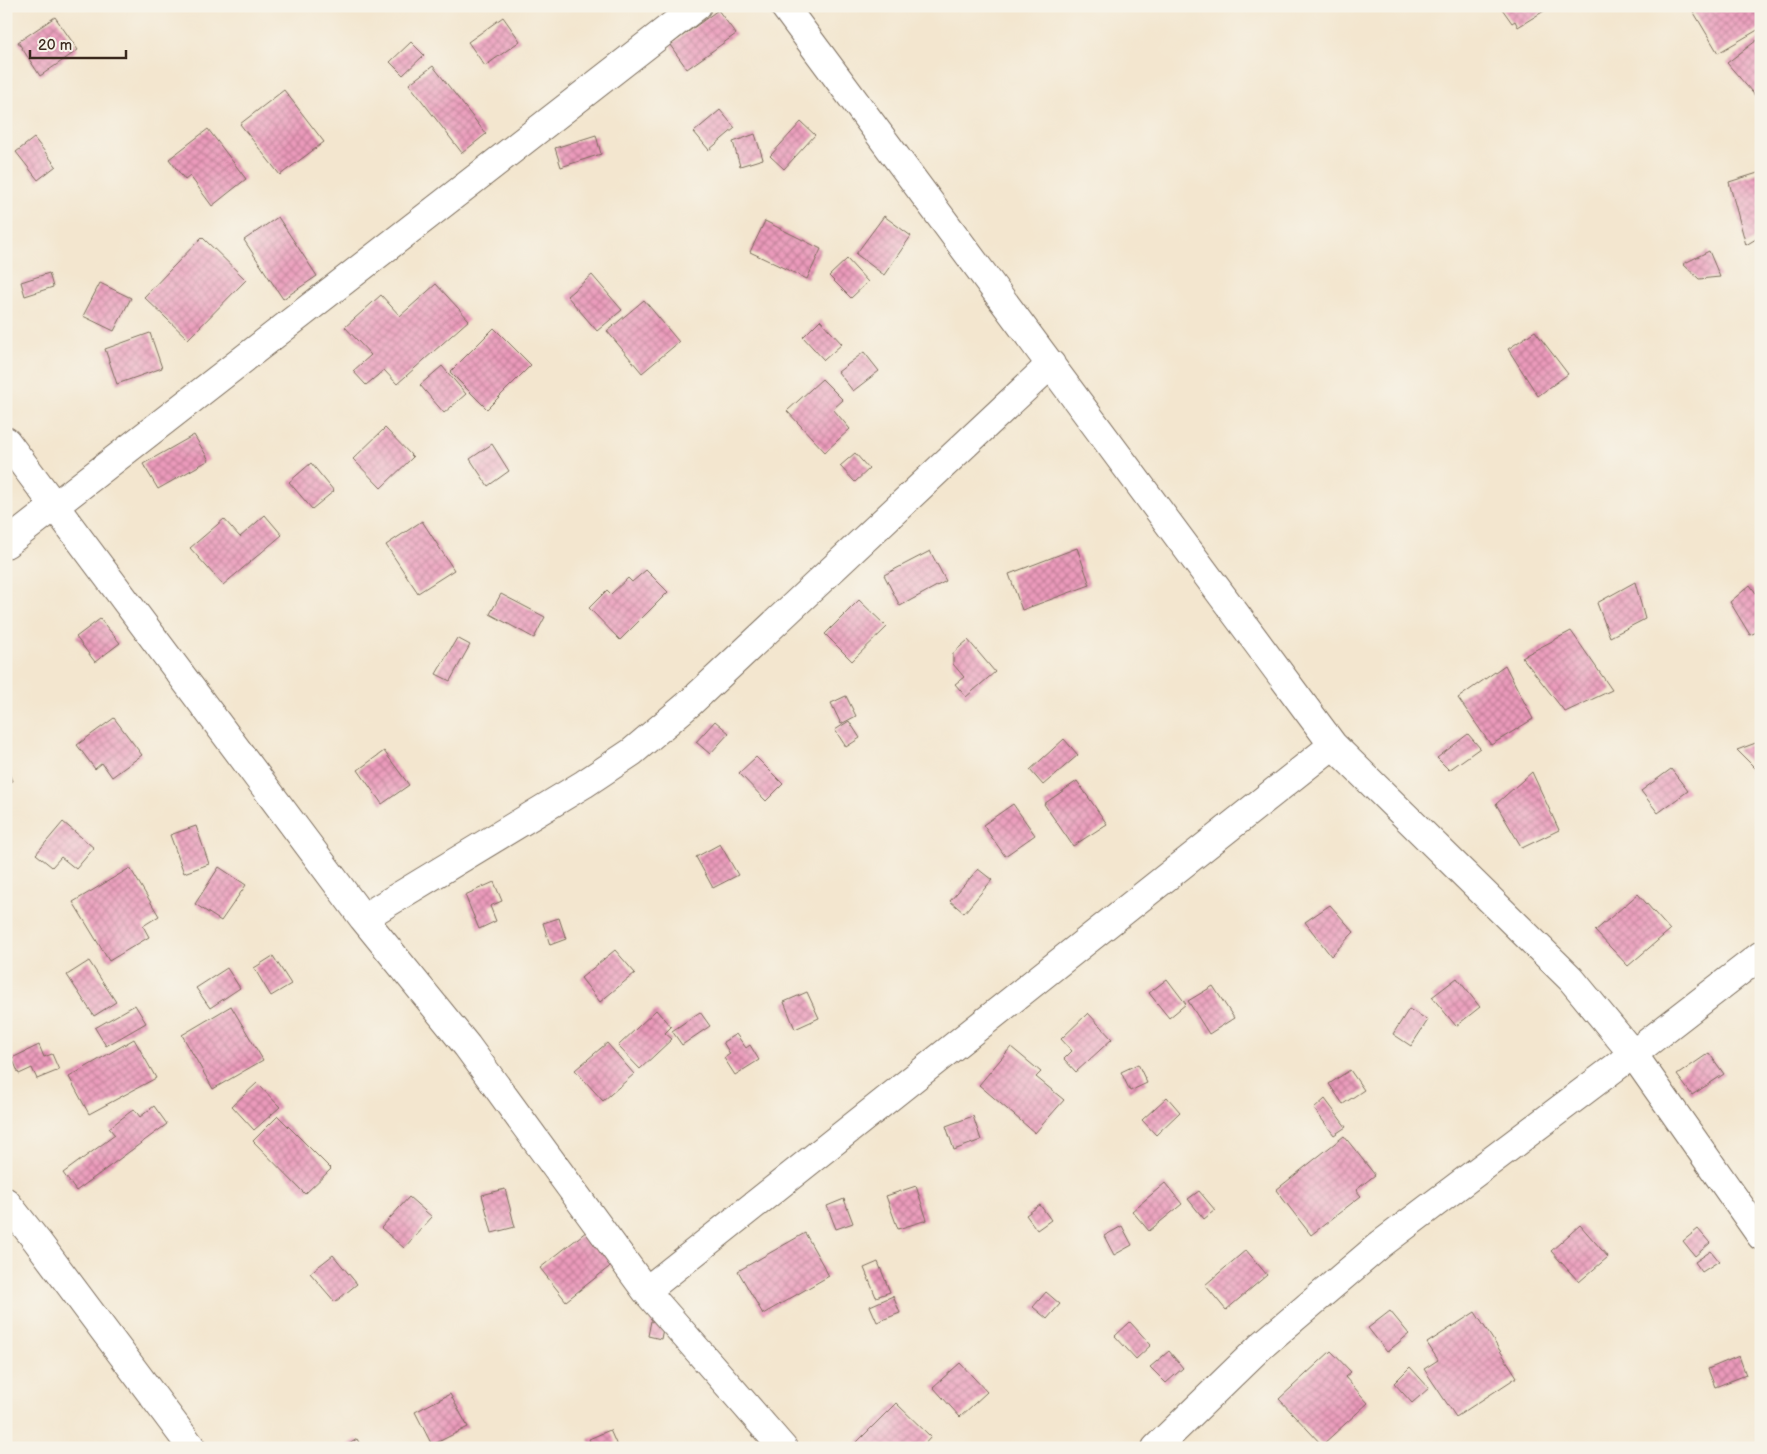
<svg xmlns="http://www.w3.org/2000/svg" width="1767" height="1454" font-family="'Balsamiq Sans',sans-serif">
	<defs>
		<pattern id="building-cross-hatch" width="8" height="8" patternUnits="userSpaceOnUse" patternTransform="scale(1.25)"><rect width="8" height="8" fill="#eb9abb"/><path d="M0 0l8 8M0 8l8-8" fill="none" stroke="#c07e97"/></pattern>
	</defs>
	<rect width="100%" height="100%" fill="#f7f3e8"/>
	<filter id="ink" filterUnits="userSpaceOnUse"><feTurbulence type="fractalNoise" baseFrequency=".02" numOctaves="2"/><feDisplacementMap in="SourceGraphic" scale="10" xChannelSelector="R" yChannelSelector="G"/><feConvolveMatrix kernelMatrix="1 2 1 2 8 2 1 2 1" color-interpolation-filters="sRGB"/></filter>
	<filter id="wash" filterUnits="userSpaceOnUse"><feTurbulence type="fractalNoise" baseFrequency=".0096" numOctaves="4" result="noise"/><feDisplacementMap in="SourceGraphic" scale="20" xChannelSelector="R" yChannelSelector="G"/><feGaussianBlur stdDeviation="1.12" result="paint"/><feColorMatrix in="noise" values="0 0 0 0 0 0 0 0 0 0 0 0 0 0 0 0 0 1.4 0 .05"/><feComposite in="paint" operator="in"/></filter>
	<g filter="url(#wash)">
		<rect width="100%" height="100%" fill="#f3e6cf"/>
		<g id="blocks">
			<path fill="url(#building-cross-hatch)" d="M 1500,6 L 1552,6 L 1518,27 L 1515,21 L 1512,23 Z
				M 1690,6 L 1759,6 L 1761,28 L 1718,53 Z
				M 718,10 L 736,34 L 687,69 L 670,45 Z
				M 55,17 L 78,50 L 40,76 L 18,42 Z
				M 503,17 L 520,41 L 485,66 L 468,42 Z
				M 1761,37 L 1761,97 L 1758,99 L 1727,63 Z
				M 411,42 L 424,55 L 403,75 L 390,62 Z
				M 433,66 L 486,134 L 462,153 L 409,84 Z
				M 284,90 L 324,142 L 280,175 L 240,124 Z
				M 720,110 L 735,128 L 709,150 L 694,132 Z
				M 801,122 L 815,135 L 784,169 L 770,156 Z
				M 208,129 L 246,179 L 212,206 L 190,176 L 185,180 L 169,159 Z
				M 755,134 L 763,159 L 740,166 L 733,142 Z
				M 596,135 L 601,154 L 561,167 L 555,148 Z
				M 34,138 L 56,166 L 38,180 L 16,152 Z
				M 1761,172 L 1761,236 L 1746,245 L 1729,182 Z
				M 884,216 L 911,236 L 884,275 L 856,254 Z
				M 278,217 L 317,276 L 283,299 L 244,240 Z
				M 765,221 L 821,249 L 807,279 L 750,252 Z
				M 202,237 L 246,280 L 188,339 L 144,297 Z
				M 1709,251 L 1720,277 L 1699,279 L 1683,264 Z
				M 847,259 L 868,282 L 851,298 L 829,276 Z
				M 49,273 L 53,287 L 25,296 L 21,282 Z
				M 592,275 L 622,310 L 597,331 L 567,296 Z
				M 100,283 L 131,298 L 114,331 L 83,316 Z
				M 436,284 L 469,320 L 397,384 L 384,370 L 366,385 L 353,371 L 371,355 L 345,327 L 381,295 L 400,316 Z
				M 644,300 L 679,342 L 642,373 L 607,331 Z
				M 820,320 L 842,344 L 824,360 L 803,337 Z
				M 494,328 L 531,365 L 487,409 L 450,372 Z
				M 1535,331 L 1568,374 L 1538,396 L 1508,349 Z
				M 150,333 L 162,368 L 117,384 L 105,349 Z
				M 864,352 L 879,371 L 853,391 L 838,372 Z
				M 442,366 L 466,394 L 444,413 L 420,385 Z
				M 822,379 L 843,400 L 833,409 L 850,429 L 825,452 L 787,411 Z
				M 385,428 L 413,457 L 381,488 L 353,459 Z
				M 194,435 L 209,460 L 158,489 L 143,464 Z
				M 492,444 L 509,471 L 488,486 L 470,459 Z
				M 855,453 L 869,469 L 855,482 L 840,466 Z
				M 311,463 L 334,491 L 312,509 L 289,482 Z
				M 265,515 L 282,535 L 223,585 L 190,548 L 224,519 L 240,537 Z
				M 422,521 L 454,570 L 418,593 L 386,545 Z
				M 1077,548 L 1090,585 L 1022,610 L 1009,574 Z
				M 930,551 L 946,581 L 900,606 L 884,575 Z
				M 646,570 L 668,592 L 620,640 L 589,608 L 607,590 L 611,594 L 628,578 L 632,582 Z
				M 1635,582 L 1645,619 L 1610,637 L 1597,603 Z
				M 1750,585 L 1761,600 L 1761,630 L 1750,635 L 1730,602 Z
				M 501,594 L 545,617 L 534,638 L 490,614 Z
				M 859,600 L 887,627 L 852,661 L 825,634 Z
				M 100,619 L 120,643 L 95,662 L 76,637 Z
				M 1571,631 L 1612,690 L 1565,712 L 1522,657 Z
				M 457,638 L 470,645 L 450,681 L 436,674 Z
				M 968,640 L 995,672 L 966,697 L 955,684 L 964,677 L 953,664 L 953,653 Z
				M 1505,665 L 1533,719 L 1491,745 L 1458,698 Z
				M 846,696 L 856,716 L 841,724 L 831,703 Z
				M 114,718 L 142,755 L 112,777 L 102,763 L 95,769 L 77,745 Z
				M 715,721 L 729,733 L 710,754 L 696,742 Z
				M 849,721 L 860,738 L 846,747 L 835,730 Z
				M 1468,734 L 1480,748 L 1449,770 L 1437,758 Z
				M 1064,739 L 1078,755 L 1043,785 L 1030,770 Z
				M 1761,741 L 1761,774 L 1737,750 Z
				M 384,751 L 409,785 L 382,804 L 358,770 Z
				M 756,757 L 783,784 L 766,801 L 739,773 Z
				M 6,766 L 12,781 L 6,783 Z
				M 1671,769 L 1688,791 L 1658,813 L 1641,791 Z
				M 1532,772 L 1559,830 L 1522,848 L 1496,804 Z
				M 1077,781 L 1107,824 L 1073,846 L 1044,804 Z
				M 1013,804 L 1035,835 L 1005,856 L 983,825 Z
				M 63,822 L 94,848 L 76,869 L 61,857 L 52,867 L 36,854 Z
				M 196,826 L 209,864 L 184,873 L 170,835 Z
				M 720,844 L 738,875 L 713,888 L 696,857 Z
				M 219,867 L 246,885 L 221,921 L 195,904 Z
				M 130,868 L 159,916 L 143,926 L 149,937 L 109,961 L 73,902 Z
				M 978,869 L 992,880 L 964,913 L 950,901 Z
				M 494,882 L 502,901 L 490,906 L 496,921 L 479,929 L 465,895 Z
				M 1638,894 L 1670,930 L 1628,966 L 1595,931 Z
				M 1330,905 L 1354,932 L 1331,956 L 1305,922 Z
				M 559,918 L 566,939 L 550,945 L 543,923 Z
				M 615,950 L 635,973 L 600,1002 L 581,978 Z
				M 273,956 L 291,984 L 271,996 L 254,968 Z
				M 89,961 L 116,1002 L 94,1016 L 67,975 Z
				M 227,968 L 240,988 L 210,1008 L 196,988 Z
				M 1457,978 L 1480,1007 L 1456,1026 L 1432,997 Z
				M 1167,979 L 1186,1004 L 1169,1018 L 1149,993 Z
				M 1213,986 L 1234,1018 L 1209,1034 L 1188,1001 Z
				M 807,992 L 819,1018 L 795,1029 L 784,1002 Z
				M 135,1005 L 146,1023 L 106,1046 L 95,1028 Z
				M 231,1006 L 263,1060 L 213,1089 L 182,1035 Z
				M 1409,1009 L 1428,1020 L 1411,1046 L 1393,1034 Z
				M 656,1010 L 671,1027 L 665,1033 L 672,1039 L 640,1069 L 618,1046 Z
				M 700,1012 L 710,1026 L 682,1045 L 672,1031 Z
				M 1088,1013 L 1112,1039 L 1076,1072 L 1064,1059 L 1072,1051 L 1061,1039 Z
				M 736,1034 L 746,1048 L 750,1045 L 759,1060 L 735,1075 L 724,1058 L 730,1054 L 723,1042 Z
				M 134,1039 L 156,1078 L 89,1114 L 69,1077 Z
				M 607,1043 L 634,1074 L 603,1101 L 575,1070 Z
				M 39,1045 L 44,1057 L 52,1054 L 59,1070 L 37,1079 L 32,1068 L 19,1074 L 12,1058 Z
				M 1011,1047 L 1041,1072 L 1036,1077 L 1064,1100 L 1035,1133 L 979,1085 Z
				M 1709,1053 L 1724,1074 L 1692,1095 L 1677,1075 Z
				M 1138,1064 L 1147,1083 L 1130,1091 L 1121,1072 Z
				M 1350,1070 L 1364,1090 L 1343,1104 L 1329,1084 Z
				M 257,1083 L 280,1107 L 254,1130 L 232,1106 Z
				M 1167,1097 L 1180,1112 L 1156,1135 L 1142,1120 Z
				M 1325,1099 L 1346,1127 L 1334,1135 L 1314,1109 Z
				M 154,1106 L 167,1124 L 76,1191 L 63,1173 L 115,1135 L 109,1128 L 134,1109 L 140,1117 Z
				M 278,1116 L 331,1169 L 305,1194 L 253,1141 Z
				M 973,1116 L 981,1140 L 954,1150 L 946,1126 Z
				M 1344,1136 L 1375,1175 L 1356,1190 L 1361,1196 L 1311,1235 L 1276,1190 Z
				M 1165,1183 L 1182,1204 L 1149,1231 L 1132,1211 Z
				M 916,1186 L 927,1220 L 898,1229 L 886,1196 Z
				M 505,1189 L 515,1227 L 492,1233 L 482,1195 Z
				M 1199,1191 L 1215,1210 L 1204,1219 L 1188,1199 Z
				M 409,1197 L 432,1217 L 404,1248 L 381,1228 Z
				M 844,1199 L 853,1223 L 836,1229 L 827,1206 Z
				M 1040,1205 L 1051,1220 L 1037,1230 L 1026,1215 Z
				M 1580,1225 L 1608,1257 L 1579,1282 L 1551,1251 Z
				M 1122,1226 L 1132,1245 L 1114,1255 L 1104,1236 Z
				M 1698,1229 L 1710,1243 L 1695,1256 L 1683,1241 Z
				M 587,1231 L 613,1264 L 566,1301 L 540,1268 Z
				M 805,1233 L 829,1276 L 763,1314 L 738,1271 Z
				M 1246,1250 L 1267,1275 L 1226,1310 L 1205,1285 Z
				M 1711,1251 L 1719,1261 L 1702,1272 L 1695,1262 Z
				M 333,1255 L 357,1284 L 335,1302 L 310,1273 Z
				M 878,1262 L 890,1292 L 876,1297 L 864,1268 Z
				M 1046,1292 L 1060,1304 L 1047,1319 L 1033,1307 Z
				M 893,1296 L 900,1313 L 877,1322 L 870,1306 Z
				M 1390,1311 L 1409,1334 L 1387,1352 L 1368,1328 Z
				M 1475,1312 L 1517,1377 L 1456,1417 L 1424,1369 L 1438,1360 L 1427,1343 Z
				M 651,1321 L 664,1323 L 661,1339 L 648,1336 Z
				M 1130,1322 L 1151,1345 L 1136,1359 L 1115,1336 Z
				M 1169,1351 L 1183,1368 L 1166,1383 L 1150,1367 Z
				M 1331,1351 L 1351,1372 L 1345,1377 L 1368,1403 L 1322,1445 L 1279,1399 Z
				M 1739,1356 L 1746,1375 L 1715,1387 L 1708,1369 Z
				M 960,1363 L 987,1392 L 960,1417 L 933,1387 Z
				M 1410,1367 L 1429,1388 L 1412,1403 L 1394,1383 Z
				M 450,1394 L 468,1427 L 432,1445 L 415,1412 Z
				M 896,1403 L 931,1437 L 921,1448 L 860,1448 L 856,1443 Z
				M 610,1430 L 618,1448 L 593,1448 L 589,1439 Z
				M 357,1439 L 362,1448 L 343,1448 Z"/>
		</g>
	</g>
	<g filter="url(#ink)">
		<use href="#blocks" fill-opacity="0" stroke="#7b6c5c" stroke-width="1"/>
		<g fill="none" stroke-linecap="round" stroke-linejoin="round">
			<defs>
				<path id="street" d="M 784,6 L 1333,745 L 1571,979 L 1633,1054 L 1761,1236
					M 6,441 L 363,918 L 467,1046 L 646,1291 L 783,1448
					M 6,544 L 697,6
					M 363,918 L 584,784 L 632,752 L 690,703 L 1051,364
					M 6,1202 L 37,1241 L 192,1448
					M 646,1291 L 1333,745
					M 1156,1448 L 1260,1347 L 1381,1244 L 1633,1054 L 1761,955"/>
			</defs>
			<use href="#street" stroke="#7b6c5c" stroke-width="30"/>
			<use href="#street" stroke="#fff" stroke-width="28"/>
		</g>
	</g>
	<rect width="1767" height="1454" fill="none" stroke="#f7f3e8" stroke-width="25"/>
	<path d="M30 50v8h96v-8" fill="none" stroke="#3b2a1e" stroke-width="2.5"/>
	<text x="38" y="50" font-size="15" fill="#3b2a1e" stroke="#f7f3e8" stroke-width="4" paint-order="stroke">20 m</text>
</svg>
